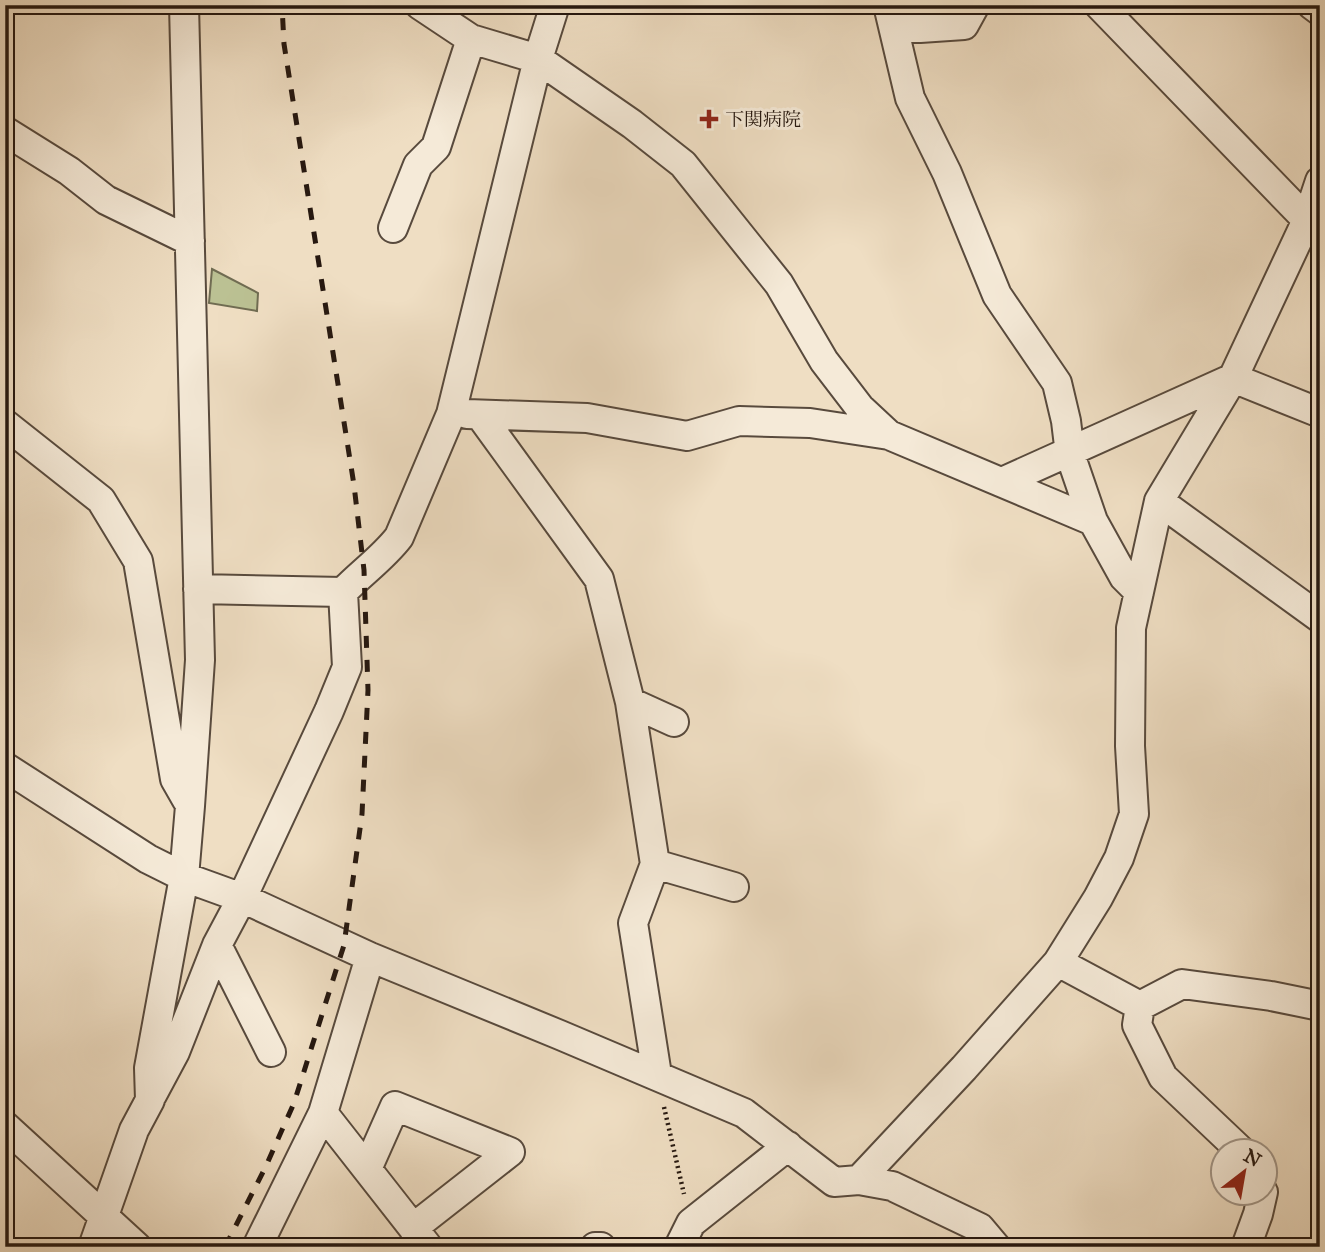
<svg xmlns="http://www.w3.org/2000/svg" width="1325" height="1252" font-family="'IM FELL Great Primer','Noto Serif JP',serif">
	<rect width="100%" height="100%" fill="#efdec3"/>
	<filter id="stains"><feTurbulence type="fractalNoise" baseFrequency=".00286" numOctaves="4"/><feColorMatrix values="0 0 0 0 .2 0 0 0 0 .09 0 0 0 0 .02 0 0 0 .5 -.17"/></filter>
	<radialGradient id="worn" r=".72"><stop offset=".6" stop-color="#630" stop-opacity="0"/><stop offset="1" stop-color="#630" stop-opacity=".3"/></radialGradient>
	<path fill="#bbc193" stroke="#706c52" stroke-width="2" d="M 212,269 L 258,293 L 257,311 L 209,303 Z"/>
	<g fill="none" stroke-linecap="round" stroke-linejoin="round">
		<defs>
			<path id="street" d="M 420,5 L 471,39 L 538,59 L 632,124 L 683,164 L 779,284 L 824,361 L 860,408 L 889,435
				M 888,5 L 910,98 L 947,173 L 997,295 L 1057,383 L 1066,421 L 1070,454 L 1093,521 L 1124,577 L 1139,592
				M 1099,5 L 1307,220
				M 1312,5 L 1320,11
				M 893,25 L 920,28 L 964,25 L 975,5
				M 5,131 L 69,171 L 106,200 L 190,241
				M 393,228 L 418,165 L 436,147 L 471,39
				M 467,414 L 587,418 L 687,436 L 739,421 L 810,423 L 889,435 L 1093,521
				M 480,415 L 599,579 L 630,702 L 655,864 L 633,923 L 657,1075
				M 5,424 L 101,500 L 138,561 L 175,779 L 187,800
				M 1002,482 L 1233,378 L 1320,413
				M 1159,501 L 1320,618
				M 198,589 L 343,592
				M 630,702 L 674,722
				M 5,767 L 148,859 L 184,877 L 242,898 L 370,957 L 560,1035 L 744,1113 L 834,1182 L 859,1180 L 892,1186 L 980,1228 L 996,1247
				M 655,864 L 734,887
				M 217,945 L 271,1052
				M 1058,962 L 1140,1006 L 1182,984 L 1271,996 L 1320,1006
				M 1140,1006 L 1137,1025 L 1163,1077 L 1240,1150
				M 152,1095 L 175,1052 L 217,945 L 242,898 L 329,711 L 347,667 L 343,592 C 361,573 383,558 399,537 L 451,414 L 538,59 L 555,5
				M 323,1113 L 428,1247
				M 5,1126 L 137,1247
				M 367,1169 L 395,1106 L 510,1152 L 413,1228
				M 859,1180 L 964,1068 L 1058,962 L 1098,898 L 1119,858 L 1134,814 L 1130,746 L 1131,628 L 1159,501 L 1233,378 L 1307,220 L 1320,181
				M 93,1247 L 134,1130 L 150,1100 L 149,1068 L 184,877 L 190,806 L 200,660 L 184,5
				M 257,1247 L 323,1113 L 370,957
				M 595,1247 L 601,1247
				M 679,1247 L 691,1223 L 788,1146
				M 1246,1247 L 1258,1214 L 1263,1192"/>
		</defs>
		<use href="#street" stroke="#584a3d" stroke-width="32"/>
		<path stroke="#261810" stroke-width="4.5" stroke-dasharray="2 3.5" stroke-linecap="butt" d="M 664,1107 L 684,1194"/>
		<use href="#street" stroke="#f5ead8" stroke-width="28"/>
		<path stroke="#261810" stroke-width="5" stroke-dasharray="12 12" stroke-linecap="butt" d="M 225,1247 L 266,1166 L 294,1103 L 344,945 L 362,814 L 368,690 L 364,570 L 354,485 L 284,44 L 282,5"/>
	</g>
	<path fill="#8f2418" stroke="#f5ead8" stroke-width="2.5" d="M705.5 108.5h7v7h7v7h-7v7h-7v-7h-7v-7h7z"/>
	<g text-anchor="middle" stroke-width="6" stroke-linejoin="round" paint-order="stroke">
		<g font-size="19" fill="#261810" stroke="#f5ead8" text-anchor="start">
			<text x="725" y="126">下関病院</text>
		</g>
	</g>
	<rect width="1325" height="1252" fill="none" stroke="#efdec3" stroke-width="28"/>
	<rect x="7" y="7" width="1311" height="1238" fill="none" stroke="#261810" stroke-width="3.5"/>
	<rect x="14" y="14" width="1297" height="1224" fill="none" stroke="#261810" stroke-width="2"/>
	<g transform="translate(1244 1172) rotate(31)"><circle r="33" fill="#f5ead8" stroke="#a29688" stroke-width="2"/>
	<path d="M0-5L12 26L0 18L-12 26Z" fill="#8f2418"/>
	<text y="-10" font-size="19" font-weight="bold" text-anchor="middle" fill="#261810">N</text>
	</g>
	<rect width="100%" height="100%" filter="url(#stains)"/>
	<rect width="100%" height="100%" fill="url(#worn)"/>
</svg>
